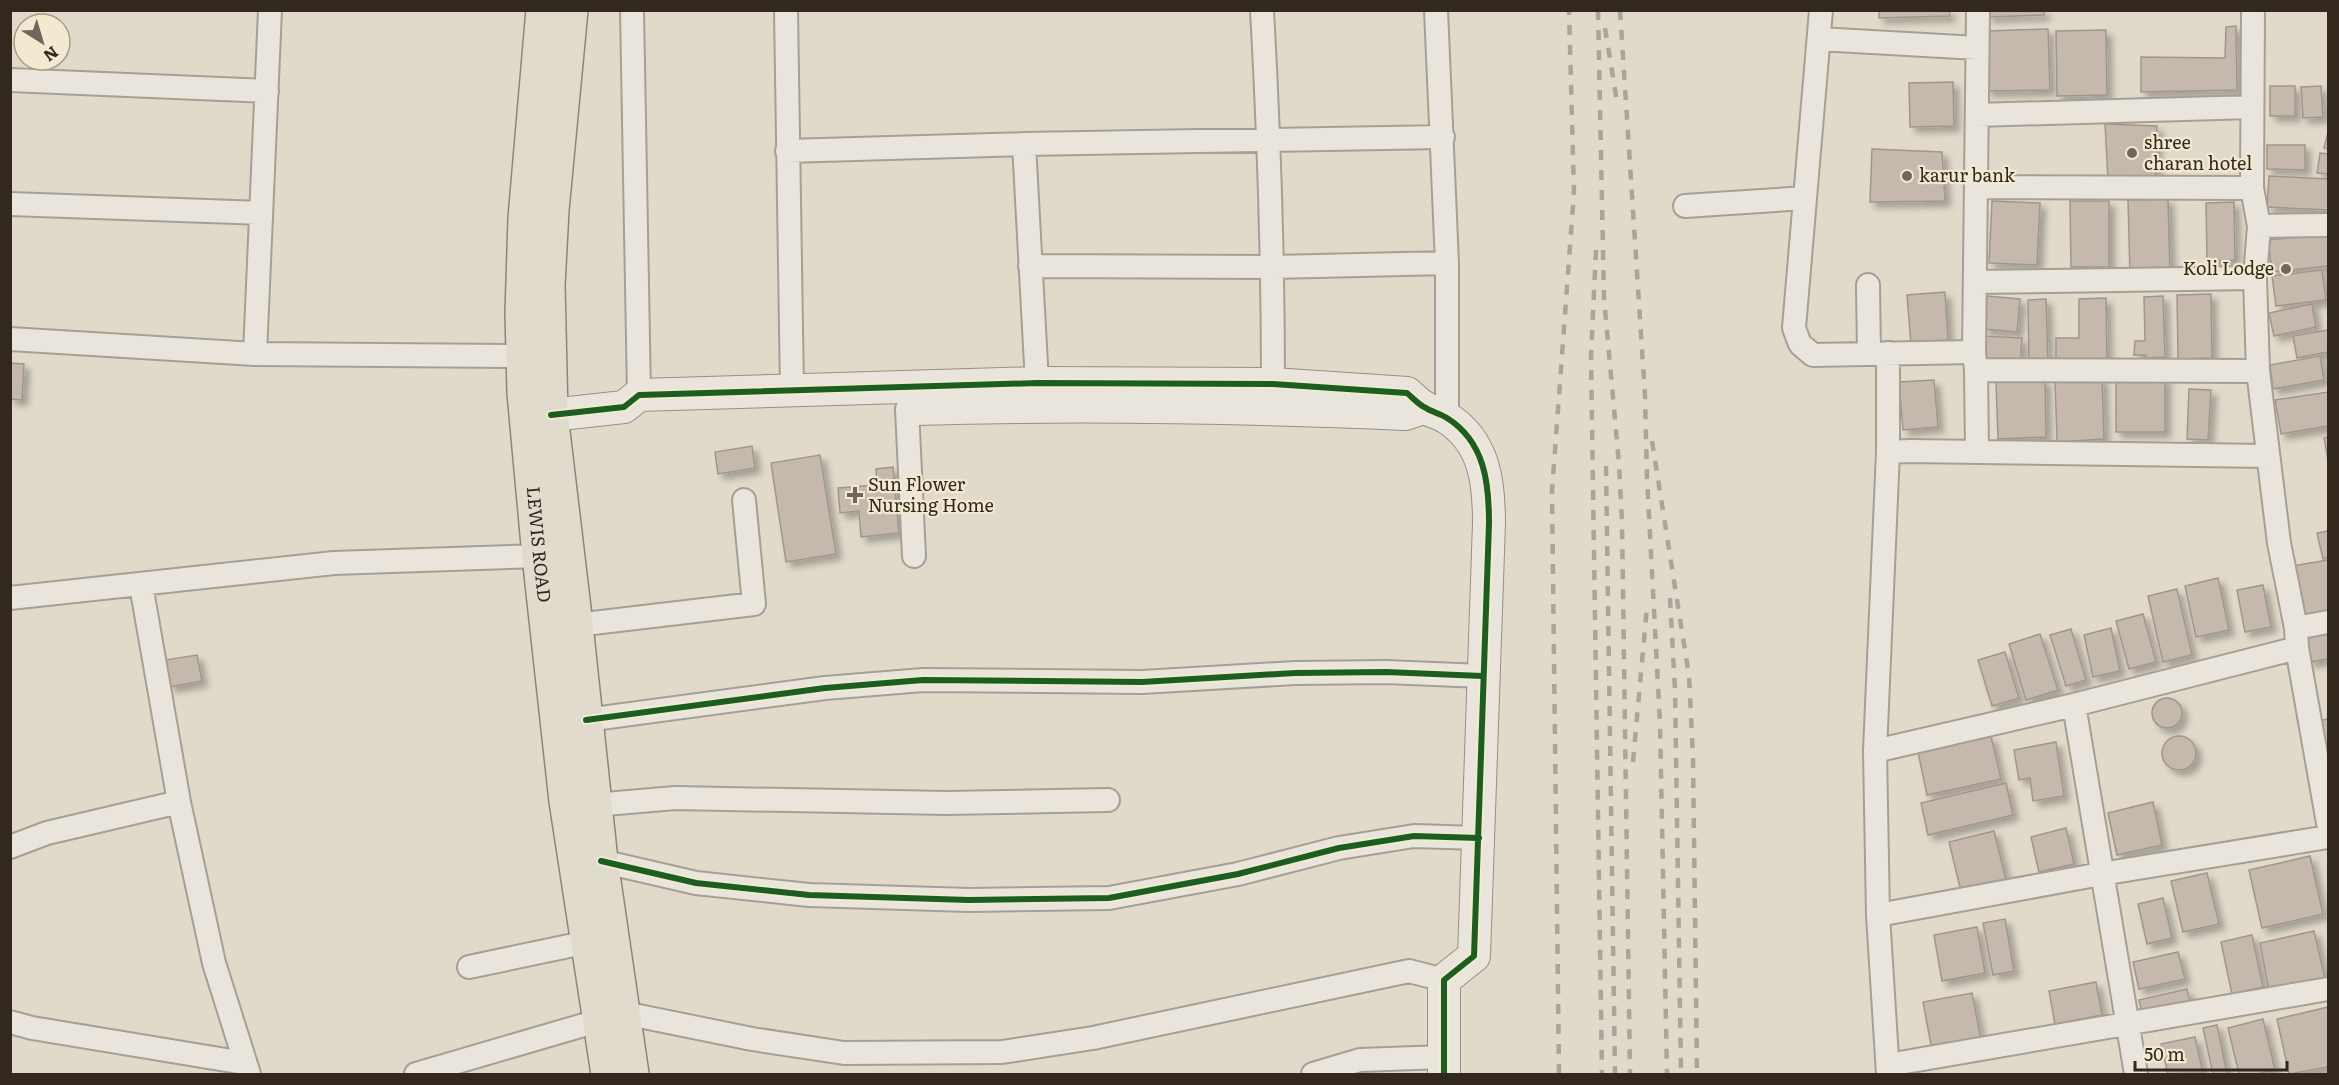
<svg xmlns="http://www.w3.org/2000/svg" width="2339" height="1085" font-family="Literata,serif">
	<defs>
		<filter id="shadow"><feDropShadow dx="5.5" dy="5.5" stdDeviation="3" flood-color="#0004"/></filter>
	</defs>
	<rect width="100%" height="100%" fill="#e1dacb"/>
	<path fill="#c4b9ac" stroke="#a1968b" stroke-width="1.5" filter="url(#shadow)" d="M 1879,10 L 1949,10 L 1950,16 L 1879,18 Z
		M 1987,10 L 2044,10 L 2044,15 L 1987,17 Z
		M 2236,26 L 2237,90 L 2141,92 L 2141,57 L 2225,58 L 2226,27 Z
		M 2048,29 L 2050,90 L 1986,91 L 1985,31 Z
		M 2106,30 L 2107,95 L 2057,96 L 2056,31 Z
		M 1953,82 L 1954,126 L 1910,127 L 1909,83 Z
		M 2270,86 L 2295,86 L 2295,116 L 2270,116 Z
		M 2321,86 L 2323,117 L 2303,118 L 2301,87 Z
		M 2105,124 L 2157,126 L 2155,183 L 2108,179 Z
		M 2328,132 L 2328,149 L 2324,148 Z
		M 2267,145 L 2305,145 L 2305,170 L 2267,169 Z
		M 1872,149 L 1942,152 L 1945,201 L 1870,202 Z
		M 2320,153 L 2328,154 L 2328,174 L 2317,173 Z
		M 2269,176 L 2328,179 L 2328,210 L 2267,207 Z
		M 2168,199 L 2170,274 L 2130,274 L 2128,200 Z
		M 1992,201 L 2040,203 L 2037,265 L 1989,263 Z
		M 2070,201 L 2109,201 L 2109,267 L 2071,267 Z
		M 2234,202 L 2235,260 L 2207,261 L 2206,203 Z
		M 2328,234 L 2328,266 L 2272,272 L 2268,240 Z
		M 2322,270 L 2326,300 L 2276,306 L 2272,276 Z
		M 1945,292 L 1948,340 L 1911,344 L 1907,295 Z
		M 2211,294 L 2212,358 L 2178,359 L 2177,295 Z
		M 1987,296 L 2020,299 L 2017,332 L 1983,329 Z
		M 2163,296 L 2165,357 L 2146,358 L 2146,355 L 2134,355 L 2135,341 L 2145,341 L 2144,297 Z
		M 2106,298 L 2107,364 L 2056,365 L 2056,338 L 2079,338 L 2079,299 Z
		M 2046,299 L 2048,367 L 2029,367 L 2028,300 Z
		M 2312,304 L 2316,327 L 2274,336 L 2269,313 Z
		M 2328,330 L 2328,352 L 2297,358 L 2293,336 Z
		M 1984,336 L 2022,338 L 2020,364 L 1982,361 Z
		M 2320,356 L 2324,380 L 2273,389 L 2270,365 Z
		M 10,363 L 24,364 L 22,400 L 10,399 Z
		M 2102,377 L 2104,439 L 2057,442 L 2055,379 Z
		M 2116,377 L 2165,377 L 2165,432 L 2116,432 Z
		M 2045,379 L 2046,437 L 1998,439 L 1996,381 Z
		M 1934,380 L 1938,427 L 1903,430 L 1899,382 Z
		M 2189,389 L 2211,390 L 2208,440 L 2187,439 Z
		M 2328,392 L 2328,426 L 2281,434 L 2275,400 Z
		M 2328,437 L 2328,460 L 2324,438 Z
		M 752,446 L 755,468 L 718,474 L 715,452 Z
		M 820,455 L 836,554 L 786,562 L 771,463 Z
		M 893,467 L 899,533 L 861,537 L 859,511 L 840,513 L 838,488 L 877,485 L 876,469 Z
		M 2328,531 L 2328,557 L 2323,559 L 2317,533 Z
		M 2328,560 L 2328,613 L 2300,617 L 2292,566 Z
		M 2218,578 L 2229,630 L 2196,637 L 2185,586 Z
		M 2263,585 L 2271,627 L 2245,632 L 2237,590 Z
		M 2177,589 L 2192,655 L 2163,662 L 2148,596 Z
		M 2143,614 L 2156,662 L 2129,669 L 2116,621 Z
		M 2111,628 L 2120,671 L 2093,677 L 2084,635 Z
		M 2328,628 L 2328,659 L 2309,662 L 2305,631 Z
		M 2071,629 L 2086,680 L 2066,686 L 2050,635 Z
		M 2040,634 L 2058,690 L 2026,700 L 2009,644 Z
		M 2005,652 L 2019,698 L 1992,706 L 1978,660 Z
		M 197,655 L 202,681 L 170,687 L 165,660 Z
		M2152 713a15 15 0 1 1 30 0a15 15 0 1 1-30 0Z
		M 2328,719 L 2328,751 L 2322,752 L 2317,721 Z
		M 1991,736 L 2001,779 L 1927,795 L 1918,752 Z
		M2162 753a17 17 0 1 1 34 0a17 17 0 1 1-34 0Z
		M 2056,742 L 2064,796 L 2033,801 L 2030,778 L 2019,780 L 2014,750 Z
		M 2006,783 L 2013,815 L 1928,835 L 1921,803 Z
		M 2153,802 L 2162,845 L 2117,855 L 2108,813 Z
		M 2066,828 L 2074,864 L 2039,872 L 2031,837 Z
		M 1994,831 L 2006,880 L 1961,891 L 1949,842 Z
		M 2310,856 L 2323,914 L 2262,928 L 2249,870 Z
		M 2207,873 L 2219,924 L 2183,932 L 2171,881 Z
		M 2163,898 L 2172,938 L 2147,944 L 2138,904 Z
		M 2005,919 L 2014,971 L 1993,975 L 1983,923 Z
		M 1977,927 L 1985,973 L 1942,981 L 1934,935 Z
		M 2314,931 L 2325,979 L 2269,991 L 2260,943 Z
		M 2252,935 L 2263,987 L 2232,994 L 2221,942 Z
		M 2178,952 L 2185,979 L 2139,989 L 2133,962 Z
		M 2096,982 L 2102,1015 L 2055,1024 L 2049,991 Z
		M 2187,989 L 2190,1002 L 2142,1013 L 2139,1000 Z
		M 1972,993 L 1981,1040 L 1932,1050 L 1923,1002 Z
		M 2328,1007 L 2328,1067 L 2289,1074 L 2277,1019 Z
		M 2263,1019 L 2275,1070 L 2257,1074 L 2239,1074 L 2228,1028 Z
		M 2217,1025 L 2227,1074 L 2213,1074 L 2203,1028 Z
		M 2195,1037 L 2203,1073 L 2168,1074 L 2161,1044 Z"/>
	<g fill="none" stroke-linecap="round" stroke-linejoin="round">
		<defs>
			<path id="street" d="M 632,10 L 639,395
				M 786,10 L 792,391
				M 1262,10 C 1269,135 1273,259 1273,384
				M 1436,10 L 1447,263 L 1447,418
				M 1821,10 L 1794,328 L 1800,344 L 1813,355 L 1974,352 L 1978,10
				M 2253,10 L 2252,188 L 2259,226 L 2255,278 L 2258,371 L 2279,543 L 2296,628 L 2297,648 L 2328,823
				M 1819,39 L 1977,48
				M 10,80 L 267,91
				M 1977,115 L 2252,107
				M 1024,144 L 1037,383
				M 787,151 L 1024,144 L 1443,137
				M 1976,187 L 2252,188
				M 10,204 L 261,213
				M 1685,206 L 1805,198
				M 2259,226 L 2328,225
				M 1030,266 L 1273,267 L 1447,263
				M 1976,282 L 2255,278
				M 1868,285 L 1869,354
				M 10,339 L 255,354 L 522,356
				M 1974,352 L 1976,370 L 2258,371
				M 255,354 L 270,10
				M 1976,370 L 1977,452
				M 907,409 L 914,556
				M 1888,452 L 1910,451 L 2268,456
				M 141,585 L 179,802 L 214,963 L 249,1074
				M 10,598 L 334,563 L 539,556
				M 576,625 L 754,604 L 744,500
				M 2296,628 L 2328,622
				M 2074,705 L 2136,1074
				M 586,720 L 825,688 L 923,680 L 1142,682 L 1295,673 L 1386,672 L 1482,676
				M 1875,751 L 2074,705 L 2297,648
				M 594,805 L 675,798 L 946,803 L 1108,800
				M 10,847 L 47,833 L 179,802
				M 601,861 L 696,883 L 809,895 L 969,900 L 1109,898 L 1238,874 L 1339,848 L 1414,836 L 1479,838
				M 1878,915 L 2101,874 L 2328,837
				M 469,967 L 588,942
				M 624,1013 L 752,1039 L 844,1053 L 1002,1052 L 1093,1038 L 1409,971 L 1444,980
				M 10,1022 L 32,1028 L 244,1063
				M 1888,1065 L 2328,989
				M 416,1074 L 601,1020
				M 1313,1074 L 1360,1060 L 1444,1057
				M 1888,1074 L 1878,915 L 1875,751 L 1888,452 L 1888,353"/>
			<path id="secondary" d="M 916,409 C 1079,404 1242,407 1405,414 L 1417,410
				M 551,415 L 624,407 L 639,395 L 1037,383 L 1273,384 L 1407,393 C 1413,398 1419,405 1426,408 C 1432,412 1441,414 1447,418 C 1485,442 1489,483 1489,523 L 1474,956 L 1444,980 L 1444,1074"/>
			<g id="primary">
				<path id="s1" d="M 543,10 L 525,218 L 522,313 L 524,393 L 539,556 L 566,801 L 608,1074"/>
				<path d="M 571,10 L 552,210 L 548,285 L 551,415 L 576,625 L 601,861 L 632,1074"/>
			</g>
		</defs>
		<use href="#street" stroke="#a69f94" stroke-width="26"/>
		<use href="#secondary" stroke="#968f84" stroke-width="34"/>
		<use href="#primary" stroke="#8c857b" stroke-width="36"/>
		<use href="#street" stroke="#eae5dc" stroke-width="22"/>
		<use href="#secondary" stroke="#eae5dc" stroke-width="32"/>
		<use href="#primary" stroke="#e1dbce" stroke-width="33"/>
		<path stroke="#a9a49c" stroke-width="4.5" stroke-dasharray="10 10" stroke-linecap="butt" d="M 1598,10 L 1604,298 L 1619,464 L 1622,522 L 1630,1074
			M 1620,10 L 1645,396 L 1647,478 L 1660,723 L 1667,1074
			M 1605,28 L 1617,102
			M 1596,250 L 1591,356 L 1602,1074
			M 1652,441 L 1689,676 L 1693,758 L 1697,1074
			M 1606,466 L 1615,1074
			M 1670,598 L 1675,690 L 1681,1074
			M 1633,762 L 1647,606
			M 1559,1074 L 1552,491 L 1574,192 L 1569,10"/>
		<defs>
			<path id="cycleway" d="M 551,415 L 624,407 L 639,395 L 1037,383 L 1273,384 L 1407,393 C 1413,398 1419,405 1426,408 C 1432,412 1441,414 1447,418 C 1485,442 1489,483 1489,523 L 1474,956 L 1444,980 L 1444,1074
				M 586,720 L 825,688 L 923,680 L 1142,682 L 1295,673 L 1386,672 L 1482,676
				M 601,861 L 696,883 L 809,895 L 969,900 L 1109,898 L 1238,874 L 1339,848 L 1414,836 L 1479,838"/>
		</defs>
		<use href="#cycleway" stroke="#f2e9d1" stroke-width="10"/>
		<use href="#cycleway" stroke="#1b5e20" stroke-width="6"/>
	</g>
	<g fill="#70665b" stroke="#f2e9d1" stroke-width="2">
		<circle cx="2132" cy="153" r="6"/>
		<circle cx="1907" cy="176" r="6"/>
		<circle cx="2286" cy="269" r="6"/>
		<path d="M852 486h6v6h6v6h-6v6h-6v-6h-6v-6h6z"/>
	</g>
	<g text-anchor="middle" stroke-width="4.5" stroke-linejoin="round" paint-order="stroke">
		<g font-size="18" fill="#33281e" stroke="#f2e9d1" text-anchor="start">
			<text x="2144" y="149">shree<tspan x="2144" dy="21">charan hotel</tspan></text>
			<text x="1919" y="182">karur bank</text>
			<text x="2274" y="275" text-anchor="end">Koli Lodge</text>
			<text x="868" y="491">Sun Flower<tspan x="868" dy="21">Nursing Home</tspan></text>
		</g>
		<g font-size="18" fill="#33281e" stroke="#f2e9d1">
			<text dy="6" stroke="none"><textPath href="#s1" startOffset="536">LEWIS ROAD</textPath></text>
		</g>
	</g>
	<rect width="2339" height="1085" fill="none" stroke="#33281e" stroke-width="24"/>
	<g transform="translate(42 42) rotate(143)"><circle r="28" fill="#f2e9d1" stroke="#a69c89" stroke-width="1.5"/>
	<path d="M0-4.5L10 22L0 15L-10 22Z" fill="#70665b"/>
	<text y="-9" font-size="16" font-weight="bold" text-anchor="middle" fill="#33281e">N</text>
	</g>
	<path d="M2135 1061v9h152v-9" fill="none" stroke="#33281e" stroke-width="3"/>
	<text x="2144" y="1061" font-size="18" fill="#33281e" stroke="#f2e9d1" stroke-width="4.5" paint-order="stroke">50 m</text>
</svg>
